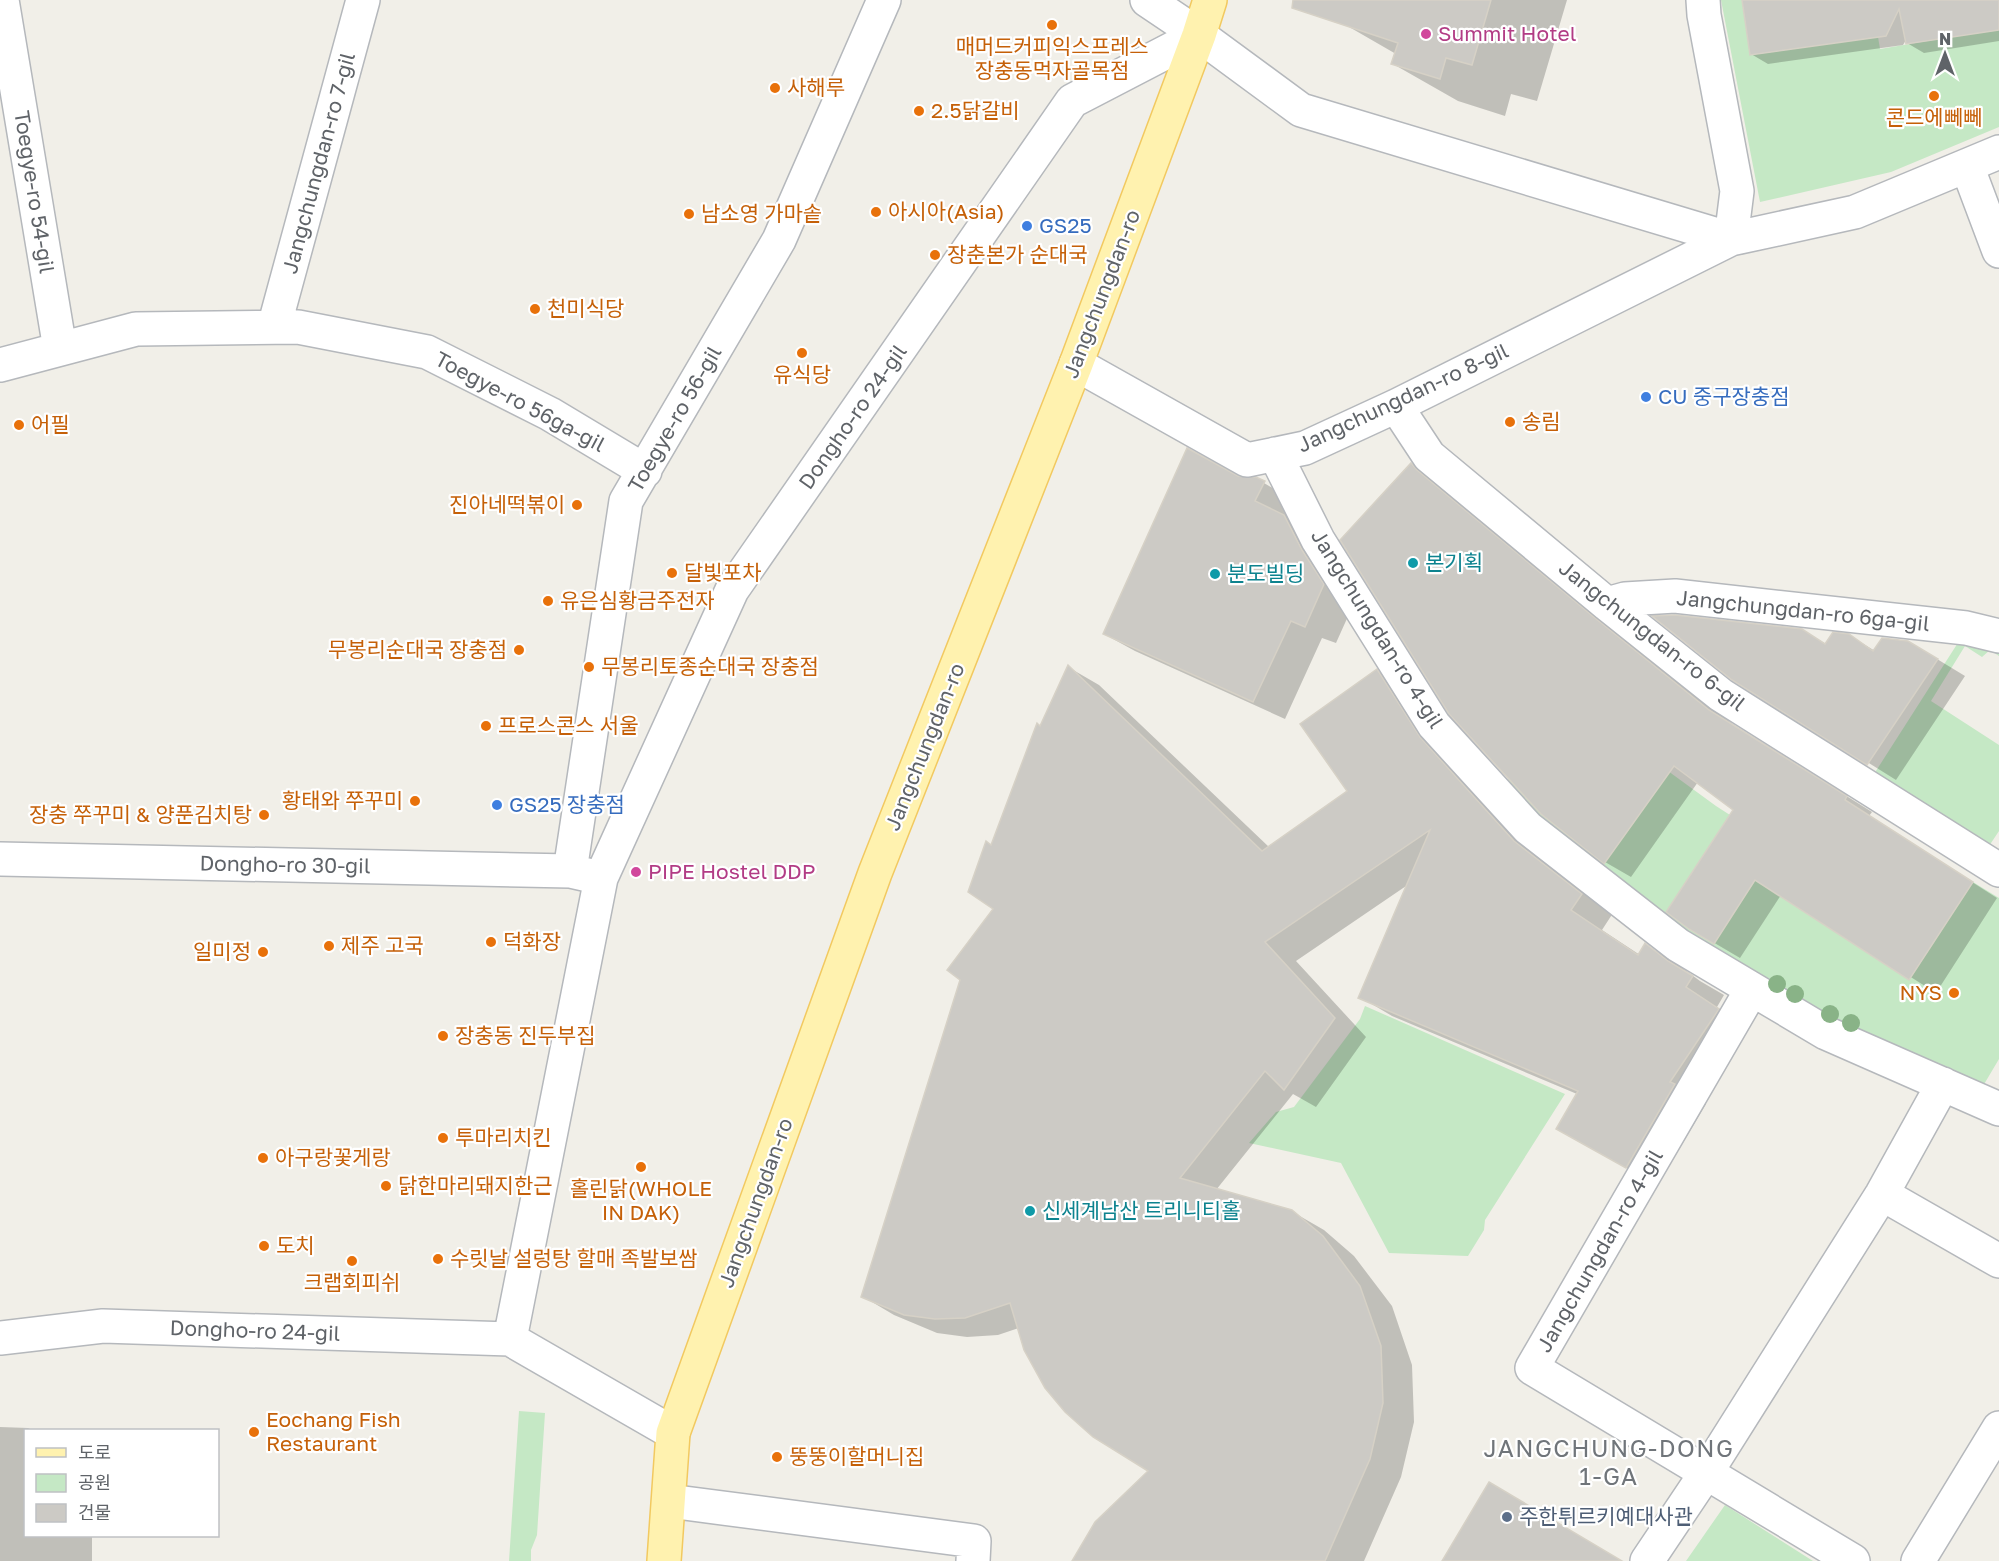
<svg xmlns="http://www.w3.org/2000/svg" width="1999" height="1561" font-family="'Golos Text','Noto Sans KR',sans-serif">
	<rect width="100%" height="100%" fill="#f1efe8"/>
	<path fill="#c5e8c5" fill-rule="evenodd" d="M 1721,0 L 1742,0 L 1750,55 L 1855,40 L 1850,0 L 1872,0 L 1880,49 L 1999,29 L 1999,127 L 1891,172 L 1760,202 Z
		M 1961,638 L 1999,644 L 1999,656 L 1990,650 L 1982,657 L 1965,646 L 1931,701 L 1999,745 L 1999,831 L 1987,849 L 1874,774 Z
		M 1572,701 L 1716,806 L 1792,855 L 1769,889 L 1909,980 L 1973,882 L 1999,898 L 1999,1059 L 1983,1086 L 1811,1017 L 1590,865 L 1505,783 ZM 1728,818 L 1776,849 L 1716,940 Z
		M 1365,1006 L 1565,1094 L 1485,1220 L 1484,1230 L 1468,1256 L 1389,1253 L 1341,1163 L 1249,1143 L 1276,1112 L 1294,1107 L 1360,1019 Z
		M 519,1411 L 545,1413 L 537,1535 L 531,1550 L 531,1561 L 509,1561 Z
		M 1725,1505 L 1813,1561 L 1686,1561 Z"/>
	<path fill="#0003" d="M 1352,0 L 1567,0 L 1537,101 L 1511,94 L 1505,116 L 1458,101 L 1393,64 L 1396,54 L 1344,24 Z
		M 1743,0 L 1999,0 L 1999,41 L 1924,53 L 1907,43 L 1906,40 L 1903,45 L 1768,64 L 1751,54 Z
		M 1411,465 L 1437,479 L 1621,635 L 1735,726 L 1872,812 L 1869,816 L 1997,898 L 1936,993 L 1781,895 L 1740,958 L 1689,928 L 1735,810 L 1698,782 L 1631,877 L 1605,862 Z
		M 1237,478 L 1264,483 L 1295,501 L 1287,518 L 1315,534 L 1354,603 L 1336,643 L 1322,638 L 1285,719 L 1135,651 L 1104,634 Z
		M 1802,630 L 1826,644 L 1849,635 L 1875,651 L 1937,659 L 1965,676 L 1896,780 L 1733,678 Z
		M 1068,667 L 1099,685 L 1269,847 L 1349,792 L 1377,671 L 1408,689 L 1613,913 L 1602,930 L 1640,955 L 1646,945 L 1677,964 L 1700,981 L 1724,995 L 1717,1007 L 1749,1028 L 1701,1101 L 1706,1104 L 1658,1185 L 1590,1147 L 1577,1094 L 1392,1016 L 1360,997 L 1409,884 L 1296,961 L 1366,1037 L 1316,1107 L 1293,1094 L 1216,1190 L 1291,1211 L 1324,1230 L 1354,1256 L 1392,1306 L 1412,1365 L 1414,1422 L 1401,1477 L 1364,1561 L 1074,1561 L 1150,1470 L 1019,1328 L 998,1335 L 967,1337 L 937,1333 L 894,1315 L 862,1296 L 995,909 L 992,846 Z
		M 0,1427 L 28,1428 L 32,1430 L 26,1430 L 26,1536 L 92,1536 L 92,1561 L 0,1561 Z"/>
	<path fill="#cccac5" stroke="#d6d1c6" stroke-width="1.5" d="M 1293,0 L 1491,0 L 1472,65 L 1446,58 L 1440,79 L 1391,64 L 1398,43 L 1292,8 Z
		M 1742,0 L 1999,0 L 1999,30 L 1906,44 L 1899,9 L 1886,36 L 1750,55 Z
		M 1187,448 L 1238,476 L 1256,477 L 1265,481 L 1255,501 L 1284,515 L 1302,550 L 1324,584 L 1305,627 L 1291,621 L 1253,702 L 1103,634 Z
		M 1411,463 L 1417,470 L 1595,618 L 1709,710 L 1847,796 L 1845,800 L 1973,882 L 1909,980 L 1755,880 L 1714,944 L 1689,929 L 1666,912 L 1733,810 L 1674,766 L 1604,864 L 1541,814 L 1449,714 L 1340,540 Z
		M 1675,615 L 1802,629 L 1825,644 L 1833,632 L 1849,634 L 1873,651 L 1882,638 L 1908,641 L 1938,659 L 1867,765 L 1732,680 L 1652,616 Z
		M 1068,665 L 1262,851 L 1347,791 L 1300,724 L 1377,669 L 1420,737 L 1514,841 L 1582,894 L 1571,910 L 1638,955 L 1645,943 L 1668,961 L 1693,976 L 1686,987 L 1719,1009 L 1670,1082 L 1675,1084 L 1626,1168 L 1556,1129 L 1578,1091 L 1358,998 L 1430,830 L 1265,942 L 1335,1018 L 1284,1090 L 1265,1071 L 1180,1178 L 1292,1210 L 1323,1236 L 1360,1286 L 1381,1346 L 1383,1403 L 1370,1459 L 1325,1561 L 1072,1561 L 1095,1522 L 1148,1471 L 1093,1437 L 1065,1412 L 1045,1388 L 1024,1350 L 1010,1303 L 965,1318 L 935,1319 L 904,1315 L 861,1297 L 960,980 L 947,970 L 993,909 L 968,892 L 986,841 L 991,845 L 1037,723 L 1040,726 Z
		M 1489,1482 L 1622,1561 L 1442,1561 Z"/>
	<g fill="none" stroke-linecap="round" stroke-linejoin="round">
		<defs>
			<path id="street" d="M 2,0 L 60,349
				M 1147,0 L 1199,35 L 1301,110 L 1731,239
				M 1703,0 L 1704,15 L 1737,191 L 1731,239
				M 1967,166 L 1999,251
				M 274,327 L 363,0
				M 1076,364 L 1247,460 L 1305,448 L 1396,406 L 1731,239 L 1855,212 L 1999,152
				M 0,365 L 136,329 L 298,327 L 427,352 L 550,414 L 645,471
				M 1396,406 L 1429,456 L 1607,604 L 1721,695 L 1999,870
				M 1275,454 L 1318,540 L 1434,725 L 1528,828 L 1678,945 L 1826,1033 L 1999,1109
				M 1607,604 L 1625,599 L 1675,596 L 1966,628 L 1999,636
				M 0,859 L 570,871 L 601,878 L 732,590 L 1072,101 L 1199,35
				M 570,871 L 626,501 L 779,240 L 884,0
				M 1752,989 L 1532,1368 L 1853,1561
				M 1882,1194 L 1999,1261
				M 0,1338 L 103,1326 L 510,1339 L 673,1433
				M 510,1339 L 601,878
				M 669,1501 L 974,1541 L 973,1561
				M 1647,1561 L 1706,1473 L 1882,1194 L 1943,1084
				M 1918,1561 L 1999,1428"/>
			<path id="primary" d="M 664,1561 L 673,1433 L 875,873 L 1076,364 L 1199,35 L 1210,0"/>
		</defs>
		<use href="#street" stroke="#b5b8bc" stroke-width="36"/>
		<use href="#primary" stroke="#f2c960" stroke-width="36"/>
		<use href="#street" stroke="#fff" stroke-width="33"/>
		<use href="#primary" stroke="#fff2af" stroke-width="33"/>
	</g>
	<g fill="#89b387">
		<circle cx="1777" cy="984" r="9"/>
		<circle cx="1795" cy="994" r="9"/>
		<circle cx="1830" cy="1014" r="9"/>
		<circle cx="1851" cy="1023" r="9"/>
	</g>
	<g fill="#e8710a" stroke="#fff" stroke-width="2">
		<circle cx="1052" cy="25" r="6"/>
		<circle cx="775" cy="88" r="6"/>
		<circle cx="1934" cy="96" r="6"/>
		<circle cx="919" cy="111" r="6"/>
		<circle cx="876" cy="212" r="6"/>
		<circle cx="689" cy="214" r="6"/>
		<circle cx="935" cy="255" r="6"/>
		<circle cx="535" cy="309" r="6"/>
		<circle cx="802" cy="353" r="6"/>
		<circle cx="1510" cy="422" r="6"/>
		<circle cx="19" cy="425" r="6"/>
		<circle cx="577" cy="505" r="6"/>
		<circle cx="672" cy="573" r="6"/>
		<circle cx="548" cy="601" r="6"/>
		<circle cx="519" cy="650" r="6"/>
		<circle cx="589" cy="667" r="6"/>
		<circle cx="486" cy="726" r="6"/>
		<circle cx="415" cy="801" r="6"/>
		<circle cx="264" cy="815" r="6"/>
		<circle cx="491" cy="942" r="6"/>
		<circle cx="329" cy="946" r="6"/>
		<circle cx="263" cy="952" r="6"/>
		<circle cx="1954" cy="993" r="6"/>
		<circle cx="443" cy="1036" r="6"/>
		<circle cx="443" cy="1138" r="6"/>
		<circle cx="263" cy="1158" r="6"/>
		<circle cx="641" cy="1167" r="6"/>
		<circle cx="386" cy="1186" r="6"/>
		<circle cx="264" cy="1246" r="6"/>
		<circle cx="438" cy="1259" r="6"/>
		<circle cx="352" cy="1261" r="6"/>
		<circle cx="254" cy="1432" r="6"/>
		<circle cx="777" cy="1457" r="6"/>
	</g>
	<g fill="#d1479c" stroke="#fff" stroke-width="2">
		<circle cx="1426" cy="34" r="6"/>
		<circle cx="636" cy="872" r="6"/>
	</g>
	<g fill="#3f7fe0" stroke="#fff" stroke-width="2">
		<circle cx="1027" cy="226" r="6"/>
		<circle cx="1646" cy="397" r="6"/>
		<circle cx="497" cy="805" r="6"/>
	</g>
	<g fill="#0f9aa8" stroke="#fff" stroke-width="2">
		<circle cx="1413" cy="563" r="6"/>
		<circle cx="1215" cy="574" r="6"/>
		<circle cx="1030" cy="1211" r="6"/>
	</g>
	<circle fill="#5c6f8a" stroke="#fff" stroke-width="2" cx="1507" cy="1517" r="6"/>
	<g text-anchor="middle" stroke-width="4.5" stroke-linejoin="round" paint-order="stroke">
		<g font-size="21" fill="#b23c85" stroke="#fff" text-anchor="start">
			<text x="1438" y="41">Summit Hotel</text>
			<text x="648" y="879">PIPE Hostel DDP</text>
		</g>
		<g font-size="21" fill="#c56008" stroke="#fff" text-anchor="start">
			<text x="1052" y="54" text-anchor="middle">매머드커피익스프레스<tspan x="1052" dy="24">장충동먹자골목점</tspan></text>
			<text x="787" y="95">사해루</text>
			<text x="931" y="118">2.5닭갈비</text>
			<text x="1934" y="125" text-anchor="middle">콘드에뻬뻬</text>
			<text x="888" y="219">아시아(Asia)</text>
			<text x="701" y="221">남소영 가마솥</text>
			<text x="947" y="262">장춘본가 순대국</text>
			<text x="547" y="316">천미식당</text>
			<text x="802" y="382" text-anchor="middle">유식당</text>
			<text x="1522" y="429">송림</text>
			<text x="31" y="432">어필</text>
			<text x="565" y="512" text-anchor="end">진아네떡볶이</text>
			<text x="684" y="580">달빛포차</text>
			<text x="560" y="608">유은심황금주전자</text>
			<text x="507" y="657" text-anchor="end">무봉리순대국 장충점</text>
			<text x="601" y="674">무봉리토종순대국 장충점</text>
			<text x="498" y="733">프로스콘스 서울</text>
			<text x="403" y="808" text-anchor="end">황태와 쭈꾸미</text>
			<text x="252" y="822" text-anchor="end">장충 쭈꾸미 &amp; 양푼김치탕</text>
			<text x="503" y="949">덕화장</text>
			<text x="341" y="953">제주 고국</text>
			<text x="251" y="959" text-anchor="end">일미정</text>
			<text x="1942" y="1000" text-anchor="end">NYS</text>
			<text x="455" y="1043">장충동 진두부집</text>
			<text x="455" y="1145">투마리치킨</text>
			<text x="275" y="1165">아구랑꽃게랑</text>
			<text x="398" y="1193">닭한마리돼지한근</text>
			<text x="641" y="1196" text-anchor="middle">홀린닭(WHOLE<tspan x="641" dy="24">IN DAK)</tspan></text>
			<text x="276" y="1253">도치</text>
			<text x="450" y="1266">수릿날 설렁탕 할매 족발보쌈</text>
			<text x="352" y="1290" text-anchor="middle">크랩회피쉬</text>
			<text x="266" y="1427">Eochang Fish<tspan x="266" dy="24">Restaurant</tspan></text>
			<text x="789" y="1464">뚱뚱이할머니집</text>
		</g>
		<g font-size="21" fill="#5f6368" stroke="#fff">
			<text transform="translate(319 163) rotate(-75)" y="7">Jangchungdan-ro 7-gil</text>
			<text transform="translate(34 192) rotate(81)" y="7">Toegye-ro 54-gil</text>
			<text transform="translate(1102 294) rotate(-69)" y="7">Jangchungdan-ro</text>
			<text transform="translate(1403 398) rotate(-25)" y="7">Jangchungdan-ro 8-gil</text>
			<text transform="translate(520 402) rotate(28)" y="7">Toegye-ro 56ga-gil</text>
			<text transform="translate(853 417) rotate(-55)" y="7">Dongho-ro 24-gil</text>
			<text transform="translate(675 419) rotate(-60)" y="7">Toegye-ro 56-gil</text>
			<text transform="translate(1803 611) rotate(6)" y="7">Jangchungdan-ro 6ga-gil</text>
			<text transform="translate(1377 629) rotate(58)" y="7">Jangchungdan-ro 4-gil</text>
			<text transform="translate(1652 636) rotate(38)" y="7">Jangchungdan-ro 6-gil</text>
			<text transform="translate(925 747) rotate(-68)" y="7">Jangchungdan-ro</text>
			<text transform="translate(285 865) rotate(1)" y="7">Dongho-ro 30-gil</text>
			<text transform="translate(756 1203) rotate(-70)" y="7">Jangchungdan-ro</text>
			<text transform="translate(1600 1251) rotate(-60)" y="7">Jangchungdan-ro 4-gil</text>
			<text transform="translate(255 1331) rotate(2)" y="7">Dongho-ro 24-gil</text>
		</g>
		<g font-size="21" fill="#366cbe" stroke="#fff" text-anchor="start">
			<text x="1039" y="233">GS25</text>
			<text x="1658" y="404">CU 중구장충점</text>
			<text x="509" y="812">GS25 장충점</text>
		</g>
		<g font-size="21" fill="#0d838f" stroke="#fff" text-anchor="start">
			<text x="1425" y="570">본기획</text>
			<text x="1227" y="581">분도빌딩</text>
			<text x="1042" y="1218">신세계남산 트리니티홀</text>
		</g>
		<g font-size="21" fill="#4e5e75" stroke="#fff" text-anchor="start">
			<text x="1519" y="1524">주한튀르키예대사관</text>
		</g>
		<g font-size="24" letter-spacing="1.5" fill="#70757a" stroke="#fff">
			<text x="1609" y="1457">JANGCHUNG-DONG<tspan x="1609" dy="28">1-GA</tspan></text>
		</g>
	</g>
	<rect x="24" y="1429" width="195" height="108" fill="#ffffff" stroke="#bfc1c3" stroke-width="1.5"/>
	<rect x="36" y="1448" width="30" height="9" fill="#fff2af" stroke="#bfc1c3" stroke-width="1.5"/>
	<text x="78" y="1459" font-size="18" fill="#5f6368">도로</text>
	<rect x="36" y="1474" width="30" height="18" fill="#c5e8c5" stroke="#bfc1c3" stroke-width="1.5"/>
	<text x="78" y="1489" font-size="18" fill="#5f6368">공원</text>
	<rect x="36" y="1504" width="30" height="18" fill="#cccac5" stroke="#bfc1c3" stroke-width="1.5"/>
	<text x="78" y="1519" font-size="18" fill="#5f6368">건물</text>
	<g transform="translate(1945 54)" stroke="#ffffff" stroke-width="4.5" paint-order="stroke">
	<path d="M0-4.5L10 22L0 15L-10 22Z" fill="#5f6368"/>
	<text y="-9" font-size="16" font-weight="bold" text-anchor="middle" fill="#5f6368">N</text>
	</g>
</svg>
